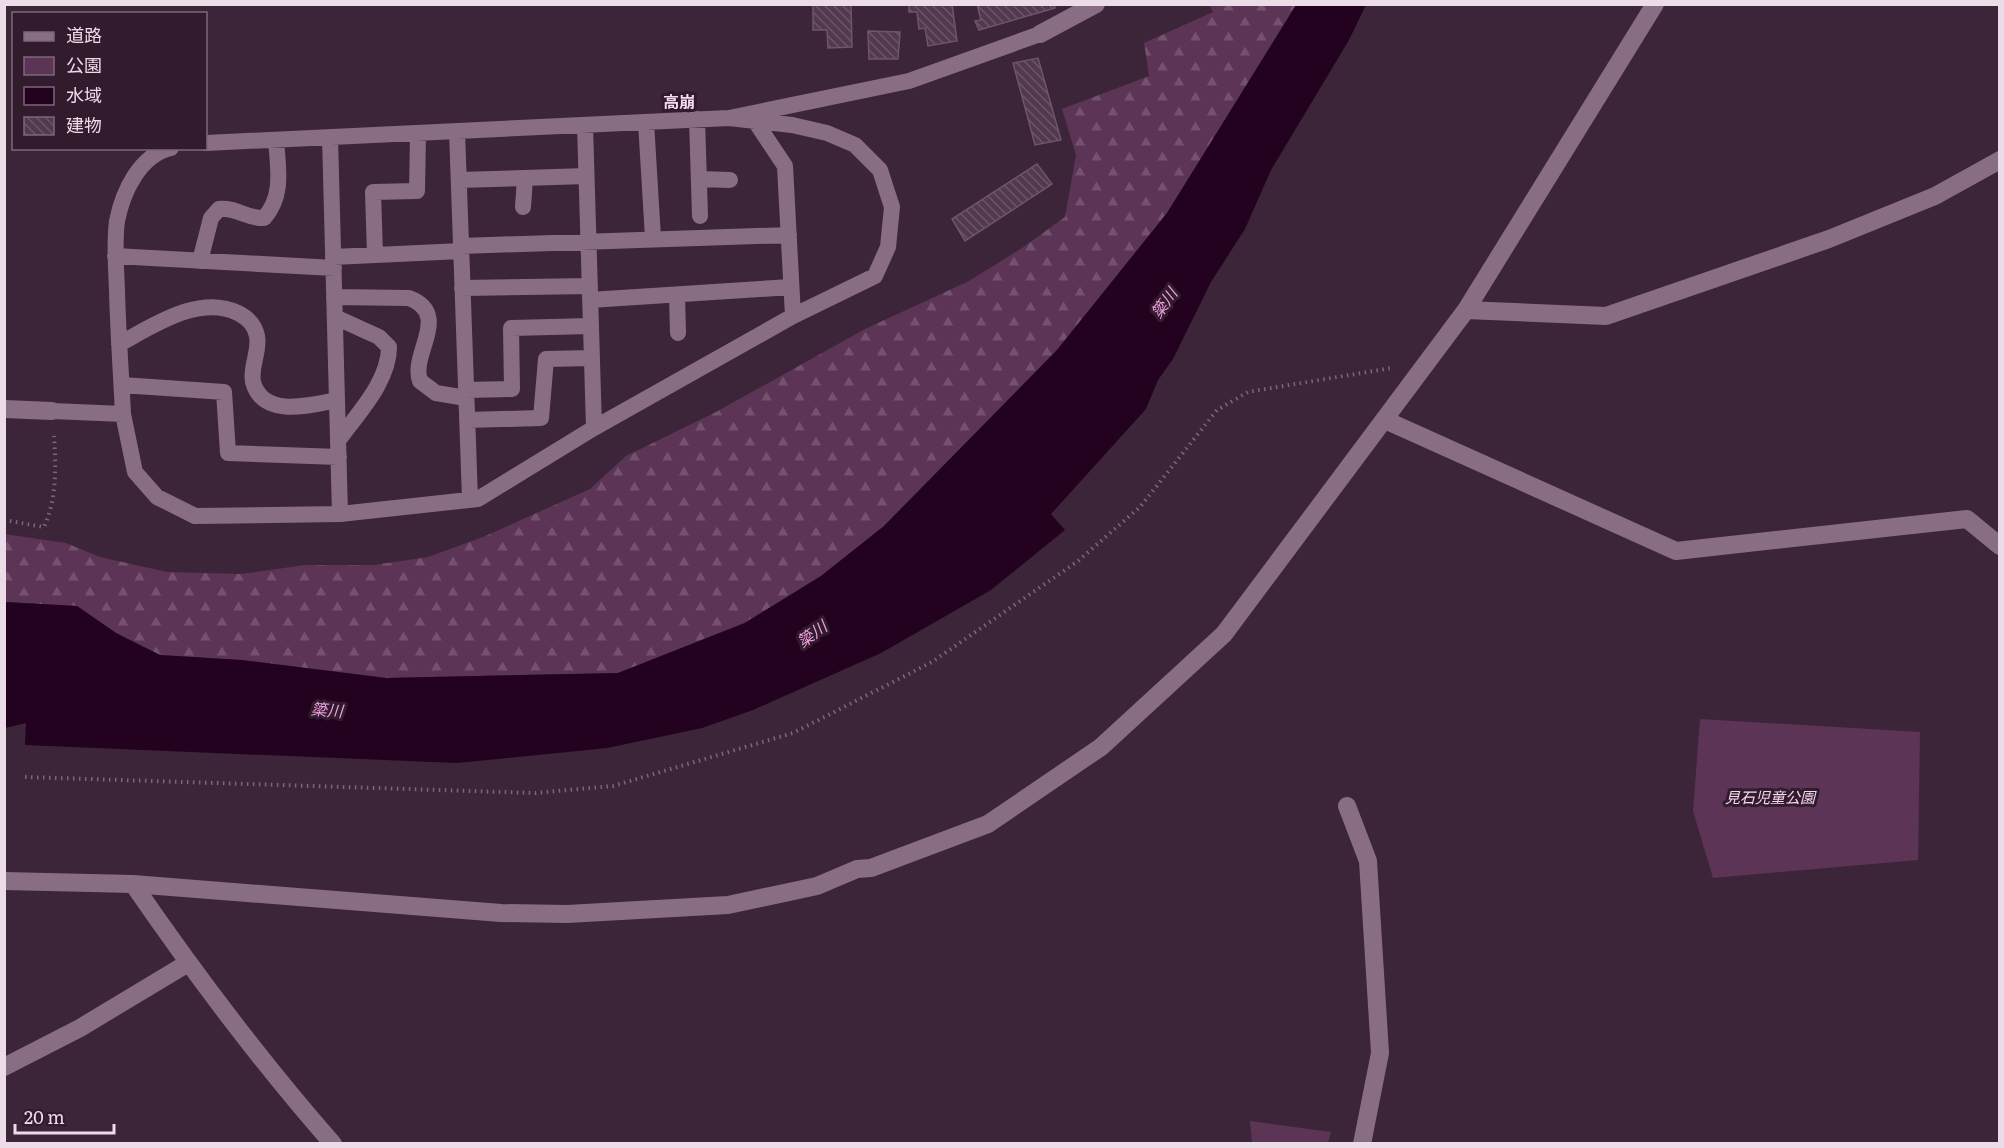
<svg xmlns="http://www.w3.org/2000/svg" width="2004" height="1148" font-family="Literata,'Noto Sans JP',serif">
	<defs>
		<pattern id="forest-firs" width="22" height="20" patternUnits="userSpaceOnUse" patternTransform="scale(1.5)"><rect width="22" height="20" fill="#5c3455"/><path d="M5 1l3.5 6h-7zM16 11l3.5 6h-7z" fill="#74516d"/></pattern>
		<pattern id="building-back-hatch" width="6" height="6" patternUnits="userSpaceOnUse" patternTransform="scale(1.5)"><rect width="6" height="6" fill="#52394d"/><path d="M-1 5l2 2M0 0l6 6M5-1l2 2" fill="none" stroke="#6b5567"/></pattern>
	</defs>
	<rect width="100%" height="100%" fill="#3c2538"/>
	<path fill="url(#forest-firs)" d="M 1209,5 L 1296,5 L 1167,213 L 1057,350 L 884,526 L 821,576 L 744,623 L 618,673 L 386,678 L 241,660 L 160,655 L 116,633 L 77,606 L 5,602 L 4,534 L 66,543 L 100,557 L 167,572 L 241,574 L 305,565 L 374,565 L 428,557 L 483,537 L 590,489 L 626,456 L 716,412 L 865,329 L 969,281 L 1022,248 L 1065,217 L 1076,155 L 1062,109 L 1149,76 L 1144,43 L 1213,12 Z"/>
	<path fill="#5c3455" d="M 1700,719 L 1920,732 L 1918,860 L 1713,878 L 1693,811 Z
		M 1250,1121 L 1331,1132 L 1328,1143 L 1252,1143 Z"/>
	<path fill="#23021f" d="M 1296,5 L 1366,5 L 1349,40 L 1271,170 L 1245,229 L 1211,282 L 1173,359 L 1158,380 L 1146,409 L 1051,514 L 1065,530 L 991,590 L 881,653 L 753,710 L 702,728 L 607,748 L 457,763 L 25,745 L 26,723 L 5,728 L 5,602 L 77,606 L 116,633 L 160,655 L 241,660 L 386,678 L 618,673 L 745,623 L 821,576 L 884,526 L 1057,350 L 1167,213 Z"/>
	<path fill="url(#building-back-hatch)" stroke="#6f556a" stroke-width="1.5" d="M 813,4 L 851,4 L 852,47 L 828,48 L 827,30 L 813,30 Z
		M 909,4 L 952,4 L 957,41 L 928,46 L 925,28 L 919,29 L 917,12 L 909,12 Z
		M 977,4 L 1054,4 L 1055,8 L 979,30 L 975,21 L 981,20 Z
		M 868,31 L 900,32 L 898,59 L 869,59 Z
		M 1038,58 L 1061,140 L 1035,145 L 1013,63 Z
		M 1037,164 L 1052,184 L 965,241 L 952,219 Z"/>
	<g fill="none" stroke-linecap="round" stroke-linejoin="round">
		<path stroke="#7c6879" stroke-width="4" stroke-dasharray="1.5 4.5" stroke-linecap="butt" d="M 4,520 L 44,527 C 57,499 56,466 54,436
			M 25,777 L 535,793 L 613,786 L 793,733 L 932,662 L 1078,561 L 1140,507 L 1217,410 L 1248,392 L 1391,368"/>
		<path stroke="#896e83" stroke-width="16" d="M 697,119 L 700,216
			M 755,121 L 785,166 L 793,316
			M 646,122 L 653,238
			M 585,125 L 594,428
			M 457,131 L 470,499
			M 330,137 L 340,514
			M 206,143 L 729,118 L 909,81 L 1040,34
			M 699,179 L 730,180
			M 459,180 L 586,176
			M 523,207 L 525,178
			M 461,246 L 789,235
			M 375,255 L 373,192 L 417,191 L 418,134
			M 115,256 L 334,268
			M 333,257 L 461,251
			M 200,261 L 211,218 L 219,209 C 236,207 247,219 264,218 C 284,196 278,168 276,140
			M 462,288 L 590,286
			M 677,295 L 678,333
			M 334,297 L 409,298 C 452,314 410,354 420,381 L 436,393 L 466,398
			M 590,300 L 791,287
			M 335,317 L 379,337 L 389,347 C 389,382 357,414 338,441
			M 119,344 C 153,326 199,294 238,313 C 248,318 255,325 257,336 C 260,351 250,367 253,382 C 263,419 312,405 337,400
			M 122,385 L 224,392 L 228,453 L 339,457
			M 466,390 L 512,389 L 511,328 L 591,326
			M 52,411 L 123,414 C 121,372 118,331 117,290 C 116,267 114,243 117,221 C 123,191 140,155 171,148
			M 123,414 L 135,472 L 157,497 L 195,516 L 340,514 L 478,499 L 594,428 L 793,316 L 875,276 L 888,247 L 892,207 L 880,170 L 855,145 L 827,133 L 792,125 L 729,118
			M 467,420 L 541,418 L 546,359 L 592,358"/>
		<path stroke="#896e83" stroke-width="18" d="M 1040,34 L 1096,4
			M 1466,310 L 1606,316 L 1829,239 L 1935,196 L 2000,160
			M 4,409 L 52,411
			M 1385,420 L 1676,551 L 1967,519 L 2000,546
			M 1347,806 L 1368,861 L 1380,1053 L 1362,1144
			M 4,881 L 133,884 L 501,913 L 567,914 L 728,905 L 817,886 L 857,869 L 871,868 L 988,824 L 1101,747 L 1224,634 L 1466,310 L 1655,4
			M 133,884 C 195,974 260,1061 333,1144
			M 4,1067 L 80,1028 L 188,963"/>
	</g>
	<g text-anchor="middle" stroke-width="6" stroke-linejoin="round" paint-order="stroke">
		<g font-size="15" font-style="italic" fill="#f6d5ef" stroke="#311b2d">
			<text x="1770" y="803">見石児童公園</text>
		</g>
		<g font-size="16" font-weight="bold" fill="#f7d9f0" stroke="#311b2d">
			<text x="679" y="108">高崩</text>
		</g>
		<g font-size="16" font-style="italic" fill="#efa0e1" stroke="#311b2d">
			<text transform="translate(1164 303) rotate(-54)" y="6">簗川</text>
			<text transform="translate(812 634) rotate(-36)" y="6">簗川</text>
			<text transform="translate(327 710) rotate(4)" y="6">簗川</text>
		</g>
	</g>
	<rect width="2004" height="1148" fill="none" stroke="#ebdce8" stroke-width="12"/>
	<rect x="12" y="12" width="195" height="138" fill="#311b2d" stroke="#7b6878" stroke-width="1.5"/>
	<rect x="24" y="32" width="30" height="9" fill="#896e83" stroke="#7b6878" stroke-width="1.5"/>
	<text x="66" y="42" font-size="18" fill="#ebdce8">道路</text>
	<rect x="24" y="57" width="30" height="18" fill="#5c3455" stroke="#7b6878" stroke-width="1.5"/>
	<text x="66" y="72" font-size="18" fill="#ebdce8">公園</text>
	<rect x="24" y="87" width="30" height="18" fill="#23021f" stroke="#7b6878" stroke-width="1.5"/>
	<text x="66" y="102" font-size="18" fill="#ebdce8">水域</text>
	<rect x="24" y="117" width="30" height="18" fill="url(#building-back-hatch)" stroke="#7b6878" stroke-width="1.5"/>
	<text x="66" y="132" font-size="18" fill="#ebdce8">建物</text>
	<path d="M15 1124v9h99v-9" fill="none" stroke="#ebdce8" stroke-width="3"/>
	<text x="24" y="1124" font-size="18" fill="#ebdce8" stroke="#311b2d" stroke-width="4.5" paint-order="stroke">20 m</text>
</svg>
